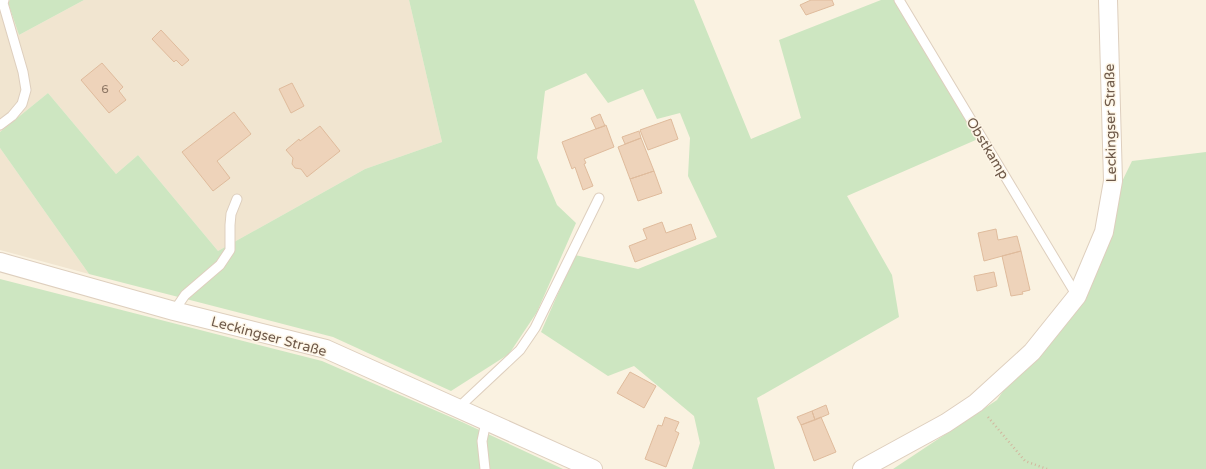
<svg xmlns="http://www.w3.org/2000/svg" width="1206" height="469" font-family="'Varela Round',sans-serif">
	<rect width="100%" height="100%" fill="#faf2e1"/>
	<path fill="#f1e5d0" d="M 0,0 L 10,0 L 8,3 L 19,35 L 84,0 L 409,0 L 442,142 L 365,169 L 218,251 L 138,155 L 116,174 L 48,93 L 0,132 Z
		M 0,148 L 89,274 L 0,250 Z"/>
	<path fill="#cde6c1" d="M 10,0 L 84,0 L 19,35 L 8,3 Z
		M 409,0 L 694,0 L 751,139 L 801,118 L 779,40 L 881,0 L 895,0 L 978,139 L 847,196 L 892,275 L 899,317 L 757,398 L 775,469 L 692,469 L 700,443 L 694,416 L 634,366 L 608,376 L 541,332 L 575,255 L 638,269 L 717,237 L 688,176 L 690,138 L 680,113 L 657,119 L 643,89 L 608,103 L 586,73 L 545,91 L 537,158 L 557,205 L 576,223 L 537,312 L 509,354 L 451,391 L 333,337 L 89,274 L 0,148 L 0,132 L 48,93 L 116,174 L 138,155 L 218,251 L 365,169 L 442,142 Z
		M 1206,152 L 1206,469 L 893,469 L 997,400 L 1068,295 L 1087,253 L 1132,161 Z
		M 0,279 L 322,361 L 462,422 L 563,469 L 0,469 Z"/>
	<path fill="#eed3ba" stroke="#dfbb9c" d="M 811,0 L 832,0 L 834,5 L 806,15 L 800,5 Z
		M 161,30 L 189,60 L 182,66 L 176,60 L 174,62 L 152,39 Z
		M 102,63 L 123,87 L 119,91 L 126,100 L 109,113 L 81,80 Z
		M 292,83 L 304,106 L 291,113 L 279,89 Z
		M 234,112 L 251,134 L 217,161 L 230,178 L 213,191 L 182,152 Z
		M 600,114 L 605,126 L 596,129 L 591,118 Z
		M 671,119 L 678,139 L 648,150 L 640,130 Z
		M 606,125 L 614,147 L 584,159 L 586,163 L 584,164 L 593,186 L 583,190 L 575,167 L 572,169 L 562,142 Z
		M 320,126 L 340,151 L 307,177 L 301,169 L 295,168 L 292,164 L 293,158 L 286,150 L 299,139 L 300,141 Z
		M 639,131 L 641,138 L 625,144 L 622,137 Z
		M 641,138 L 654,171 L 630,179 L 618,147 Z
		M 654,171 L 662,193 L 638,201 L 630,179 Z
		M 662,222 L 666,233 L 691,224 L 696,239 L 635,262 L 629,246 L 647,239 L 643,229 Z
		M 996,229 L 998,240 L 1017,236 L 1021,251 L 984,261 L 978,233 Z
		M 1021,251 L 1030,290 L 1022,292 L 1023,294 L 1011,296 L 1002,256 Z
		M 994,272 L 997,286 L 977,291 L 974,276 Z
		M 630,372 L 656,386 L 644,408 L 617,393 Z
		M 826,405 L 829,414 L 815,420 L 812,411 Z
		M 812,411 L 815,420 L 801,425 L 797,417 Z
		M 665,417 L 679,422 L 675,431 L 679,433 L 666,467 L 645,459 L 658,425 L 662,426 Z
		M 821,417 L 836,452 L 814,461 L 801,425 Z"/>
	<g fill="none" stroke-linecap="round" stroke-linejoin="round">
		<defs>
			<path id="service" d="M 899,0 L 1077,296
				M 0,125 L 12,116 L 22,104 L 26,90 L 23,72 L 3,3 L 4,0
				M 174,311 L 185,295 L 220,265 L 230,250 L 230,225 L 231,214 L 237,199
				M 457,409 L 520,350 L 535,328 L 599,198
				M 485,469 L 482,441 L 486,422"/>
			<path id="minor" d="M 0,262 L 174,311 L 326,349 L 593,469
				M 862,469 L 946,423 L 976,403 L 1032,352 L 1077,296 L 1104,232 L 1113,181 L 1108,0"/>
		</defs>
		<use href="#service" stroke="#decfbe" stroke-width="11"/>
		<use href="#minor" stroke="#decfbe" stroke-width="20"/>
		<path stroke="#d2b69e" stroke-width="2.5" stroke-dasharray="1 3" stroke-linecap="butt" d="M 988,417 L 1025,461 L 1047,469"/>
		<use href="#service" stroke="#fff" stroke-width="9"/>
		<use href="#minor" stroke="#fff" stroke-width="18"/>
	</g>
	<g text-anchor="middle" stroke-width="3" stroke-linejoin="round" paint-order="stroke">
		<g font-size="12" fill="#8f7866">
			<text x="105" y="93">6</text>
		</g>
		<g font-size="14" fill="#6f5a4a" stroke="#fef6e7">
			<text transform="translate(1110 123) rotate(-91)" y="5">Leckingser Straße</text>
			<text transform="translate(988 148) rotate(59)" y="5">Obstkamp</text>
			<text transform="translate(269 336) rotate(15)" y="5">Leckingser Straße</text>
		</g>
	</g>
</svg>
